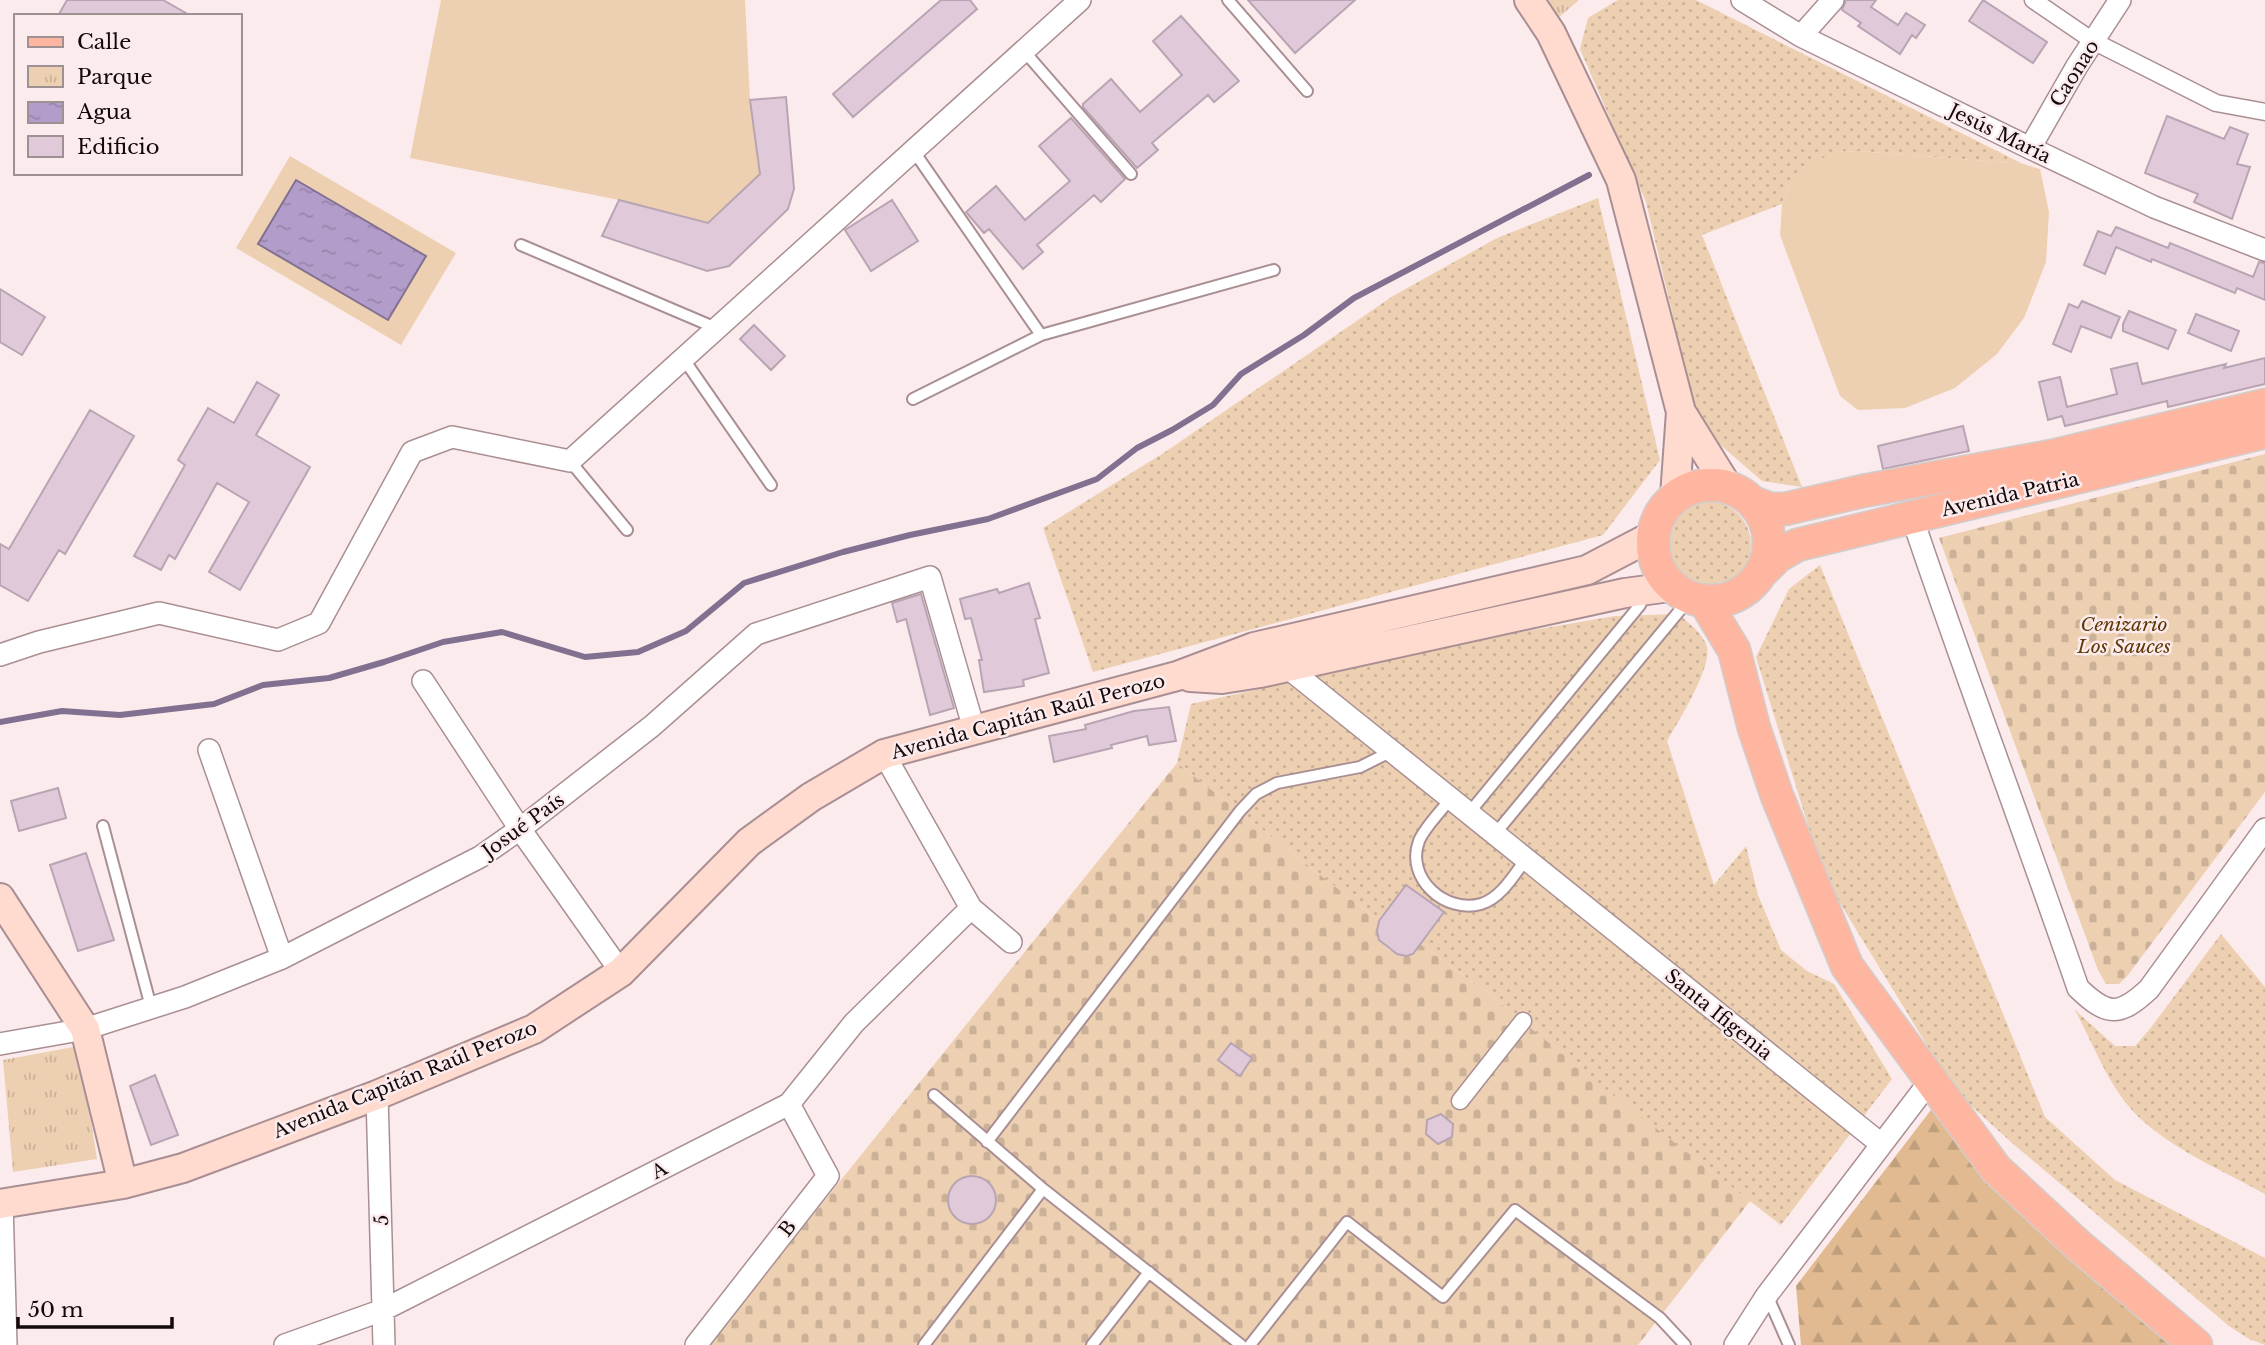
<svg xmlns="http://www.w3.org/2000/svg" width="2265" height="1345" font-family="'Libre Baskerville',serif">
	<defs>
		<pattern id="grass-dots" width="8" height="8" patternUnits="userSpaceOnUse" patternTransform="scale(1.75)"><rect width="8" height="8" fill="#edd0b1"/><path d="M2 2h.1M6 6h.1" fill="none" stroke="#cab197" stroke-width="1.8" stroke-linecap="round"/></pattern>
		<pattern id="forest-firs" width="22" height="20" patternUnits="userSpaceOnUse" patternTransform="scale(1.75)"><rect width="22" height="20" fill="#e1ba91"/><path d="M5 1l3.5 6h-7zM16 11l3.5 6h-7z" fill="#c09f7c"/></pattern>
		<pattern id="cemetery-stones" width="16" height="16" patternUnits="userSpaceOnUse" patternTransform="scale(1.75)"><rect width="16" height="16" fill="#edd0b1"/><path d="M2 7V4a2 2 0 0 1 4 0v3zM10 15v-3a2 2 0 0 1 4 0v3z" fill="#cab197"/></pattern>
		<pattern id="park-tufts" width="24" height="20" patternUnits="userSpaceOnUse" patternTransform="scale(1.75)"><rect width="24" height="20" fill="#edd0b1"/><path d="M3 7l-1-3M5 7V3M7 7l1-3M15 17l-1-3M17 17v-4M19 17l1-3" fill="none" stroke="#cab197"/></pattern>
		<pattern id="water-ripples" width="26" height="14" patternUnits="userSpaceOnUse" patternTransform="scale(1.75)"><rect width="26" height="14" fill="#b29cca"/><path d="M2 4q2-2 4 0t4 0M15 11q2-2 4 0t4 0" fill="none" stroke="#9885ac"/></pattern>
	</defs>
	<rect width="100%" height="100%" fill="#fcebed"/>
	<path fill="url(#grass-dots)" d="M 1618,0 L 1696,0 L 2023,164 L 1857,151 L 1836,152 L 1789,185 L 1782,204 L 1702,235 L 1802,487 L 1762,481 L 1717,442 L 1685,390 L 1672,312 L 1646,202 L 1580,49 L 1588,18 Z
		M 1598,198 L 1660,460 L 1603,535 L 1093,672 L 1043,528 L 1165,452 L 1393,296 L 1497,238 Z
		M1663 545a44 44 0 1 1 88 0a44 44 0 1 1-88 0Z
		M 1820,565 L 2045,1117 L 2115,1180 L 2265,1258 L 2265,1345 L 2249,1339 L 2229,1326 L 2012,1143 L 1955,1091 L 1824,877 L 1756,657 L 1789,589 Z
		M 1679,614 C 1688,623 1704,634 1707,647 C 1712,668 1678,722 1667,741 L 1714,885 L 1746,846 L 1758,895 L 1781,950 L 1807,971 L 1834,984 L 1892,1079 L 1781,1225 L 1643,1119 L 1660,1312 L 1534,1031 L 1485,991 L 1420,944 L 1443,912 L 1406,885 L 1379,921 L 1177,763 L 1191,704 L 1504,635 L 1615,616 Z
		M 2221,934 L 2265,987 L 2265,1194 C 2217,1167 2152,1142 2120,1095 C 2102,1069 2090,1038 2075,1010 L 2115,1046 L 2135,1046 L 2149,1030 Z"/>
	<path fill="url(#forest-firs)" d="M 1934,1106 L 2183,1345 L 1801,1345 L 1796,1286 Z"/>
	<path fill="url(#cemetery-stones)" d="M 2265,454 L 2265,792 L 2128,975 L 2119,984 L 2106,984 L 2098,970 L 1939,538 Z
		M 1177,763 L 1379,921 C 1374,940 1387,953 1406,956 L 1420,944 L 1485,991 L 1613,1095 L 1750,1201 L 1638,1345 L 708,1345 Z"/>
	<path fill="url(#park-tufts)" d="M 1546,0 L 1579,0 L 1558,18 Z
		M 79,1046 L 97,1159 L 13,1172 L 3,1060 Z"/>
	<path fill="#edd0b1" d="M 441,0 L 745,0 L 750,100 L 760,174 L 708,223 L 619,200 L 410,158 Z
		M 1857,151 L 2023,164 L 2040,169 L 2049,212 L 2046,262 L 2024,318 L 1997,354 L 1955,388 L 1905,408 L 1858,410 L 1840,396 L 1780,235 L 1782,204 L 1789,185 L 1798,173 L 1814,162 L 1836,152 Z
		M 290,156 L 456,253 L 401,345 L 236,248 Z"/>
	<path fill="url(#water-ripples)" stroke="#827091" stroke-width="2" d="M 296,180 L 426,256 L 388,320 L 258,244 Z"/>
	<g fill="none" stroke-linecap="round" stroke-linejoin="round">
		<path stroke="#827091" stroke-width="6" d="M 0,722 L 62,711 L 120,715 L 214,704 L 263,685 L 329,678 L 384,662 L 443,642 L 502,632 L 585,657 L 638,652 L 686,631 L 744,583 L 843,552 L 910,535 L 988,519 L 1097,479 L 1137,448 L 1172,430 L 1213,405 L 1241,374 L 1304,335 L 1354,298 L 1589,175"/>
	</g>
	<path fill="#e0cad9" stroke="#b9a4b3" stroke-width="2" d="M 67,0 L 163,0 L 191,16 L 58,16 Z
		M 941,0 L 970,0 L 977,9 L 853,117 L 833,94 Z
		M 1248,0 L 1355,0 L 1295,53 Z
		M 1846,0 L 1876,0 L 1871,7 L 1898,25 L 1906,13 L 1925,25 L 1916,38 L 1912,35 L 1900,54 L 1858,26 L 1861,23 L 1842,10 Z
		M 1983,0 L 2047,42 L 2033,63 L 1969,21 Z
		M 1181,16 L 1239,81 L 1214,102 L 1208,95 L 1152,143 L 1158,150 L 1137,168 L 1083,107 L 1083,104 L 1111,79 L 1140,112 L 1182,75 L 1153,41 Z
		M 786,97 L 794,189 L 788,209 L 729,266 L 707,271 L 602,236 L 619,200 L 708,223 L 760,174 L 750,100 Z
		M 2167,116 L 2224,139 L 2230,127 L 2248,134 L 2237,164 L 2250,167 L 2232,219 L 2194,202 L 2198,194 L 2145,173 Z
		M 1071,118 L 1125,179 L 1101,202 L 1094,195 L 1037,245 L 1043,252 L 1023,269 L 989,229 L 984,233 L 966,212 L 996,186 L 1025,220 L 1070,181 L 1039,146 Z
		M 892,200 L 918,241 L 871,271 L 845,230 Z
		M 2116,227 L 2168,248 L 2170,243 L 2253,277 L 2259,262 L 2265,263 L 2265,300 L 2237,288 L 2235,293 L 2152,259 L 2151,262 L 2116,247 L 2105,274 L 2084,265 L 2098,231 L 2111,236 Z
		M 0,289 L 45,317 L 22,355 L 0,342 Z
		M 2082,301 L 2120,317 L 2111,338 L 2081,326 L 2071,352 L 2053,344 L 2069,304 L 2078,308 Z
		M 2129,311 L 2176,330 L 2168,349 L 2123,331 L 2123,324 Z
		M 2196,314 L 2239,331 L 2231,351 L 2188,333 Z
		M 754,325 L 785,356 L 771,370 L 740,339 Z
		M 2265,358 L 2265,384 L 2168,407 L 2167,401 L 2065,426 L 2062,416 L 2048,420 L 2039,382 L 2060,377 L 2067,407 L 2117,394 L 2111,369 L 2137,363 L 2142,384 L 2226,364 L 2224,368 Z
		M 257,382 L 279,395 L 256,435 L 310,467 L 240,590 L 209,572 L 249,502 L 217,483 L 175,559 L 169,555 L 161,570 L 134,556 L 185,465 L 178,460 L 208,408 L 234,423 Z
		M 90,410 L 134,436 L 65,554 L 59,550 L 28,601 L 0,585 L 0,544 L 9,549 Z
		M 1963,426 L 1969,451 L 1883,469 L 1878,446 Z
		M 1029,583 L 1040,618 L 1035,619 L 1049,673 L 1023,680 L 1024,686 L 984,692 L 979,660 L 982,660 L 971,618 L 965,619 L 960,599 L 997,589 L 999,593 Z
		M 921,594 L 954,708 L 930,715 L 906,619 L 897,622 L 892,603 Z
		M 1169,707 L 1176,741 L 1149,745 L 1147,736 L 1111,745 L 1112,748 L 1054,762 L 1049,736 L 1086,729 L 1085,725 L 1134,711 Z
		M 58,788 L 66,818 L 19,831 L 11,801 Z
		M 86,853 L 114,940 L 78,951 L 50,865 Z
		M 1406,885 L 1444,912 L 1413,954 L 1406,956 L 1397,954 L 1379,940 L 1377,931 L 1379,921 Z
		M 1231,1043 L 1252,1058 L 1240,1076 L 1218,1060 Z
		M 155,1075 L 178,1135 L 151,1145 L 130,1086 Z
		M 1441,1114 L 1453,1124 L 1452,1137 L 1438,1144 L 1426,1134 L 1427,1120 Z
		M948 1200a24 24 0 1 1 48 0a24 24 0 1 1-48 0Z"/>
	<g fill="none" stroke-linecap="round" stroke-linejoin="round">
		<defs>
			<path id="service" d="M 1228,0 L 1307,91
				M 1024,51 L 1131,174
				M 913,150 L 1041,335
				M 521,245 L 716,328
				M 683,358 L 771,485
				M 913,399 L 1041,335 L 1274,270
				M 570,461 L 627,530
				M 1451,798 C 1442,810 1424,828 1419,841 C 1405,878 1445,914 1481,904 C 1501,898 1514,875 1526,859
				M 1469,813 L 1640,605 L 1647,589 L 1655,562
				M 103,826 L 151,1007
				M 1495,834 L 1690,598
				M 934,1095 L 1043,1189 L 1241,1345
				M 987,1142 L 1240,811 L 1256,794 L 1277,783 L 1360,767 L 1392,751
				M 1767,1295 L 1789,1345
				M 924,1345 L 1043,1189
				M 1092,1345 L 1149,1272
				M 1250,1345 L 1347,1222 L 1443,1297 L 1515,1210 L 1660,1318 L 1685,1345"/>
			<path id="pedestrian" d="M 2033,0 L 2093,41 L 2216,103 L 2265,112
				M 1460,1101 L 1523,1021"/>
			<path id="minor" d="M 1742,0 L 1801,36 L 2030,148 L 2154,207 L 2265,250
				M 1801,36 L 1833,0
				M 2030,148 L 2077,66 L 2120,0
				M 1912,517 C 1965,675 2024,830 2078,988 C 2107,1016 2119,1017 2149,989 L 2265,829
				M 0,655 L 39,642 L 159,613 L 278,640 L 319,623 L 412,452 L 452,437 L 570,461 L 1080,0
				M 1288,668 L 1881,1144
				M 423,681 L 520,829 L 621,972
				M 209,750 L 282,958
				M 884,754 L 971,908 L 1011,942
				M 0,1044 L 85,1029 L 185,997 L 282,958 L 480,857 L 520,829 L 652,726 L 756,634 L 930,577 L 974,729
				M 377,1095 L 384,1345
				M 2,1203 L 6,1345
				M 285,1345 L 383,1310 L 789,1104 L 854,1023 L 971,908
				M 696,1345 L 828,1176 L 789,1104
				M 1735,1345 L 1767,1295 L 1930,1081"/>
			<path id="secondary" d="M 1529,0 L 1551,33 L 1621,180 L 1681,412 L 1727,486
				M 1675,496 L 1681,412
				M 1190,677 L 1222,679 L 1260,673 L 1625,593 L 1670,587
				M 0,898 L 85,1029 L 123,1184
				M 0,1204 L 123,1184 L 183,1168 L 377,1095 L 534,1029 L 621,972 L 749,842 L 811,797 L 884,754 L 1177,676 L 1254,647 L 1587,570 L 1652,536"/>
			<path id="primary" d="M1653 543a58 58 0 1 1 116 0a58 58 0 1 1-116 0Z
				M 1754,503 L 1771,509 L 1785,509 L 1863,491 L 2052,456 L 2265,405
				M 1763,571 L 1778,556 L 1797,545 L 2265,432
				M 1705,602 L 1734,650 L 1754,728 L 1777,796 L 1847,966 L 1996,1169 L 2078,1245 L 2196,1345"/>
		</defs>
		<use href="#service" stroke="#a98f93" stroke-width="14"/>
		<use href="#pedestrian" stroke="#a98f93" stroke-width="19"/>
		<use href="#minor" stroke="#a98f93" stroke-width="24"/>
		<use href="#secondary" stroke="#a98f93" stroke-width="32"/>
		<use href="#primary" stroke="#d0cece" stroke-width="35"/>
		<use href="#service" stroke="#fff" stroke-width="10"/>
		<use href="#pedestrian" stroke="#fff" stroke-width="16"/>
		<use href="#minor" stroke="#fff" stroke-width="21"/>
		<use href="#secondary" stroke="#fedacf" stroke-width="28"/>
		<use href="#primary" stroke="#feb6a0" stroke-width="32"/>
	</g>
	<g text-anchor="middle" stroke-width="5" stroke-linejoin="round" paint-order="stroke">
		<g font-size="19" fill="#12090b" stroke="#fcebed">
			<text transform="translate(2074 73) rotate(-58)" y="7">Caonao</text>
			<text transform="translate(2000 133) rotate(26)" y="7">Jesús María</text>
			<text transform="translate(2010 494) rotate(-13)" y="7">Avenida Patria</text>
			<text transform="translate(1028 716) rotate(-15)" y="7">Avenida Capitán Raúl Perozo</text>
			<text transform="translate(523 825) rotate(-36)" y="7">Josué País</text>
			<text transform="translate(1719 1014) rotate(39)" y="7">Santa Ifigenia</text>
			<text transform="translate(405 1079) rotate(-22)" y="7">Avenida Capitán Raúl Perozo</text>
			<text transform="translate(659 1170) rotate(-27)" y="7">A</text>
			<text transform="translate(381 1220) rotate(-92)" y="7">5</text>
			<text transform="translate(787 1228) rotate(-52)" y="7">B</text>
		</g>
		<g font-size="19" font-style="italic" fill="#5e3905" stroke="#fcebed">
			<text x="2124" y="631">Cenizario<tspan x="2124" dy="22">Los Sauces</tspan></text>
		</g>
	</g>
	<rect x="14" y="14" width="228" height="161" fill="#fcebed" stroke="#9e9193" stroke-width="2"/>
	<rect x="28" y="37" width="35" height="10" fill="#feb6a0" stroke="#9e9193" stroke-width="2"/>
	<text x="77" y="49" font-size="21" fill="#12090b">Calle</text>
	<rect x="28" y="66" width="35" height="21" fill="url(#park-tufts)" stroke="#9e9193" stroke-width="2"/>
	<text x="77" y="84" font-size="21" fill="#12090b">Parque</text>
	<rect x="28" y="102" width="35" height="21" fill="url(#water-ripples)" stroke="#9e9193" stroke-width="2"/>
	<text x="77" y="119" font-size="21" fill="#12090b">Agua</text>
	<rect x="28" y="136" width="35" height="21" fill="#e0cad9" stroke="#9e9193" stroke-width="2"/>
	<text x="77" y="154" font-size="21" fill="#12090b">Edificio</text>
	<path d="M18 1317v10h154v-10" fill="none" stroke="#12090b" stroke-width="3.5"/>
	<text x="28" y="1317" font-size="21" fill="#12090b" stroke="#fcebed" stroke-width="5" paint-order="stroke">50 m</text>
</svg>
